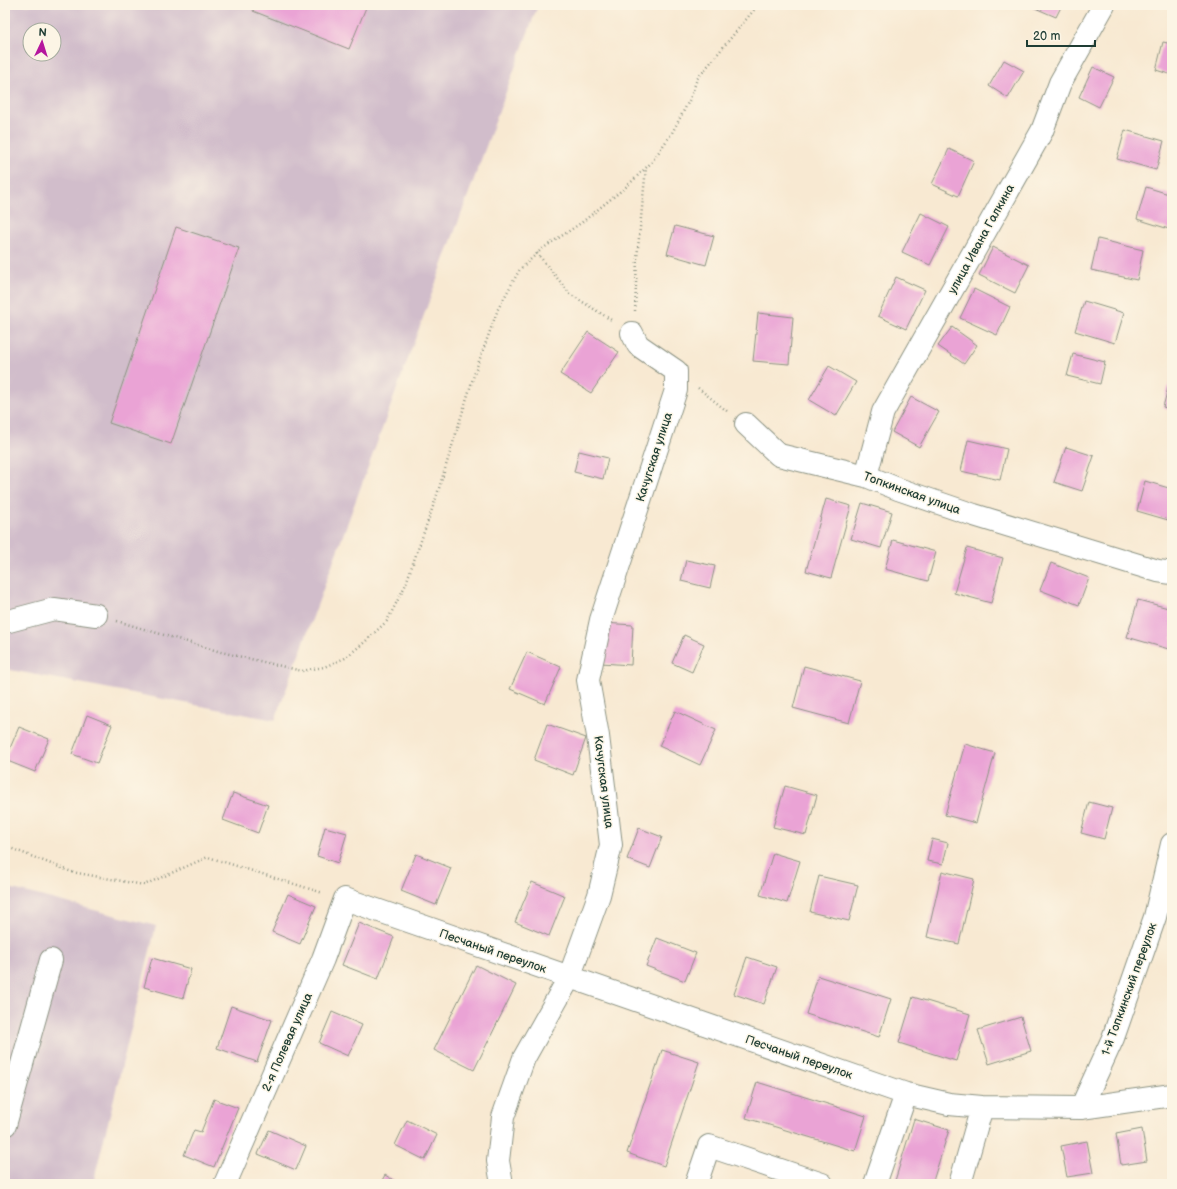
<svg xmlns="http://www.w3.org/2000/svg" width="1177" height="1189" font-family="'Balsamiq Sans',sans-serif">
	<rect width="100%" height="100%" fill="#fcf5e5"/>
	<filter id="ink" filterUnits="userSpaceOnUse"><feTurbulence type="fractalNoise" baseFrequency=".025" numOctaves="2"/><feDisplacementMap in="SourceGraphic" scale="8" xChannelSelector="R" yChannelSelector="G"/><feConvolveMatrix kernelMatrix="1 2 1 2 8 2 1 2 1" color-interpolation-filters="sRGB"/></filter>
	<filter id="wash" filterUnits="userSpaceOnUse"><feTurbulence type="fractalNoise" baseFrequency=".012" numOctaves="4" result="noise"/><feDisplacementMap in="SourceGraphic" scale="16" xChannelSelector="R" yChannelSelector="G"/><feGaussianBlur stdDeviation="0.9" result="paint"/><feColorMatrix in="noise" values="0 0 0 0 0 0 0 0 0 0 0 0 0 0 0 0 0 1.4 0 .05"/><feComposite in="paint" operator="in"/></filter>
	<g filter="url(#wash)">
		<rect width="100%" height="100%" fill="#f8e9d2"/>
		<path fill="#d1bdcb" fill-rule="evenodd" d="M 5,5 L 538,5 L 275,720 L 5,669 ZM 30,30 L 54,30 L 54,54 L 30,54 Z
			M 5,887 L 156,926 L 93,1184 L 5,1184 Z"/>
		<g id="blocks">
			<path fill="#eaa3d5" d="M 255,5 L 367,5 L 349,49 L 253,11 Z
				M 1028,5 L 1062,5 L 1056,17 Z
				M 1163,42 L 1172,44 L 1172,75 L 1156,70 Z
				M 1004,60 L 1024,71 L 1008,98 L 989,86 Z
				M 1093,67 L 1114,77 L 1099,107 L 1079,97 Z
				M 1125,130 L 1164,141 L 1156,170 L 1117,159 Z
				M 949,149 L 974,161 L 958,196 L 932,184 Z
				M 1146,187 L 1172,195 L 1172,230 L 1137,219 Z
				M 921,213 L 949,227 L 930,265 L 902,252 Z
				M 675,226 L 714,236 L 706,265 L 667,254 Z
				M 176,227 L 239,248 L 171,444 L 109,423 Z
				M 1098,239 L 1143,250 L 1137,280 L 1091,270 Z
				M 993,247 L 1029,265 L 1015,293 L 979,275 Z
				M 896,277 L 925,290 L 906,329 L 878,316 Z
				M 974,289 L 1010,307 L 997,335 L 960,318 Z
				M 1084,301 L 1124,313 L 1115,343 L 1075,331 Z
				M 758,313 L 793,317 L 789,364 L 753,361 Z
				M 952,327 L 977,345 L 964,364 L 938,346 Z
				M 588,332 L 619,352 L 591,393 L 560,374 Z
				M 1073,354 L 1105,362 L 1100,384 L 1067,376 Z
				M 829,366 L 856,382 L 836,416 L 809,400 Z
				M 1172,373 L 1172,410 L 1163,407 Z
				M 911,397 L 939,412 L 919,447 L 892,432 Z
				M 968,440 L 1007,449 L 1000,480 L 961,471 Z
				M 1066,447 L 1094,456 L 1082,491 L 1054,482 Z
				M 579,451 L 608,458 L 603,479 L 574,472 Z
				M 1145,481 L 1172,489 L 1172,506 L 1168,520 L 1137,511 Z
				M 826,499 L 851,506 L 831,578 L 806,571 Z
				M 862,503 L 892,512 L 881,548 L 851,539 Z
				M 893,540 L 936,552 L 928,581 L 885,569 Z
				M 967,548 L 1003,558 L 991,603 L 954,593 Z
				M 686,560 L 715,566 L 710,588 L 681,581 Z
				M 1051,563 L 1089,578 L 1079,605 L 1040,590 Z
				M 1138,600 L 1172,609 L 1172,650 L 1127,637 Z
				M 604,623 L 633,625 L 631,665 L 601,663 Z
				M 684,635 L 704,644 L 692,672 L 672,663 Z
				M 527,652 L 561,667 L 545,704 L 510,689 Z
				M 804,666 L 860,681 L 849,723 L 793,708 Z
				M 675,711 L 716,730 L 700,765 L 659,746 Z
				M 87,715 L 112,725 L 97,763 L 72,754 Z
				M 547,724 L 586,738 L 573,775 L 534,760 Z
				M 19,727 L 49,739 L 35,772 L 5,760 Z
				M 965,744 L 995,753 L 976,823 L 945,815 Z
				M 785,786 L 817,795 L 806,835 L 773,827 Z
				M 233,793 L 268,805 L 258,833 L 223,820 Z
				M 1089,802 L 1112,808 L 1104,839 L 1081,833 Z
				M 325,827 L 347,833 L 338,863 L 317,856 Z
				M 639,828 L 662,837 L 650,868 L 627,859 Z
				M 932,839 L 948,843 L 943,864 L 927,861 Z
				M 773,853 L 800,861 L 787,903 L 760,895 Z
				M 416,854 L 451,868 L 436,905 L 401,891 Z
				M 942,871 L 974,879 L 959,944 L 927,937 Z
				M 819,876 L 858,885 L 849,921 L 810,912 Z
				M 532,882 L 565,896 L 549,936 L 515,922 Z
				M 288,894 L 316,906 L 300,944 L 272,932 Z
				M 359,923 L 394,937 L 378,979 L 342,965 Z
				M 657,938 L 696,953 L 685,981 L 646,966 Z
				M 747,957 L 777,967 L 764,1004 L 734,994 Z
				M 152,958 L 191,969 L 183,998 L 144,987 Z
				M 476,965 L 516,985 L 474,1070 L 434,1050 Z
				M 818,976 L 891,999 L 879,1037 L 806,1014 Z
				M 913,997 L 970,1014 L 956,1061 L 899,1043 Z
				M 231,1006 L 272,1020 L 257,1062 L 217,1048 Z
				M 332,1012 L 362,1025 L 348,1056 L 319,1043 Z
				M 1021,1017 L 1031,1051 L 989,1064 L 978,1030 Z
				M 662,1050 L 699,1062 L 664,1166 L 627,1153 Z
				M 757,1082 L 866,1116 L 855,1151 L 746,1118 Z
				M 214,1099 L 238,1108 L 214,1167 L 184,1155 L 194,1130 L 201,1132 Z
				M 914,1119 L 949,1130 L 932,1184 L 894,1184 Z
				M 407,1120 L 437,1135 L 425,1160 L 395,1145 Z
				M 1142,1129 L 1147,1161 L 1121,1165 L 1116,1134 Z
				M 269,1130 L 306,1146 L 296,1170 L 258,1154 Z
				M 1087,1141 L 1093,1173 L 1067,1177 L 1061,1146 Z
				M 385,1175 L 400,1184 L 380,1184 Z"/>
		</g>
	</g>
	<g filter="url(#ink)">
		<use href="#blocks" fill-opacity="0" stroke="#8c9383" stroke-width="1"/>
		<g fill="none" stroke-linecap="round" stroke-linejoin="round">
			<defs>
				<path id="minor" d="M 746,424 L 779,455 L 866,476 L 898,489 L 974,515 L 1158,571 L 1172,573
					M 866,476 L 883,412 L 1042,131 L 1060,83 L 1104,5
					M 5,622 L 54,609 L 96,615
					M 1081,1108 L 1113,1038 L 1155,917 L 1172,844
					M 5,1125 L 51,960
					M 225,1184 L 323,959 L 345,899 L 906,1094 L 949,1104 L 982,1107 L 1081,1108 L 1172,1095
					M 502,1184 L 498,1161 L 503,1117 L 524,1058 L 569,978 L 599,895 L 611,845 L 598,736 L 588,680 L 601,620 L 676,390 L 676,371 L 638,345 L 632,333
					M 696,1184 L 709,1146 L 822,1184
					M 875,1184 L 906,1094
					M 960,1184 L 982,1107"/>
			</defs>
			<use href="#minor" stroke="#8c9383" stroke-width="24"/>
			<path stroke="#8c9383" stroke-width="2.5" stroke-dasharray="1 3" stroke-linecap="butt" d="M 537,253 L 570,294 L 613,321
				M 635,311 L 637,258 L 646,168
				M 698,388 L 727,411
				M 117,621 L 221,652 L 302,671 L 324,667 L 345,658 L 366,641 L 387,621 L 405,586 L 436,498 L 474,375 L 498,309 L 520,269 L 542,249 L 581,223 L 627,186 L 651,163 L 672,133 L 690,99 L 697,79 L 758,5
				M 5,846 L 72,872 L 144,885 L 208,857 L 323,893"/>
			<use href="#minor" stroke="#fff" stroke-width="22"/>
		</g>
	</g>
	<g text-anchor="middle" stroke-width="3" stroke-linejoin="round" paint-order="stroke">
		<g font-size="12" fill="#1f3d34" stroke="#fcf5e5">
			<text transform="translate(981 239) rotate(-61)" y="4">улица Ивана Галкина</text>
			<text transform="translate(654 457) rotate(-72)" y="4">Качугская улица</text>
			<text transform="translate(912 493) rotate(20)" y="4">Топкинская улица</text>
			<text transform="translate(604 782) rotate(83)" y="4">Качугская улица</text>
			<text transform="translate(493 951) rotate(19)" y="4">Песчаный переулок</text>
			<text transform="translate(1129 989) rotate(-70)" y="4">1-й Топкинский переулок</text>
			<text transform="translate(287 1042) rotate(-66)" y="4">2-я Полевая улица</text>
			<text transform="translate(799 1057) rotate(19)" y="4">Песчаный переулок</text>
		</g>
	</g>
	<rect width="1177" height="1189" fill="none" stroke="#fcf5e5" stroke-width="20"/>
	<g transform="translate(42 42) rotate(4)"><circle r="19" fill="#fcf5e5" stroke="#a4ab9e"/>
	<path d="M0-3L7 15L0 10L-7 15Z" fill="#b5179e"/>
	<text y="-6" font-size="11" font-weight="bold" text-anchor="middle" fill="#1f3d34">N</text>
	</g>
	<path d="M1027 40v6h68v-6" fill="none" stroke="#1f3d34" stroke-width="2"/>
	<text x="1033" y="40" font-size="12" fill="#1f3d34" stroke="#fcf5e5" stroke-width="3" paint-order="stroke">20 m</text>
</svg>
